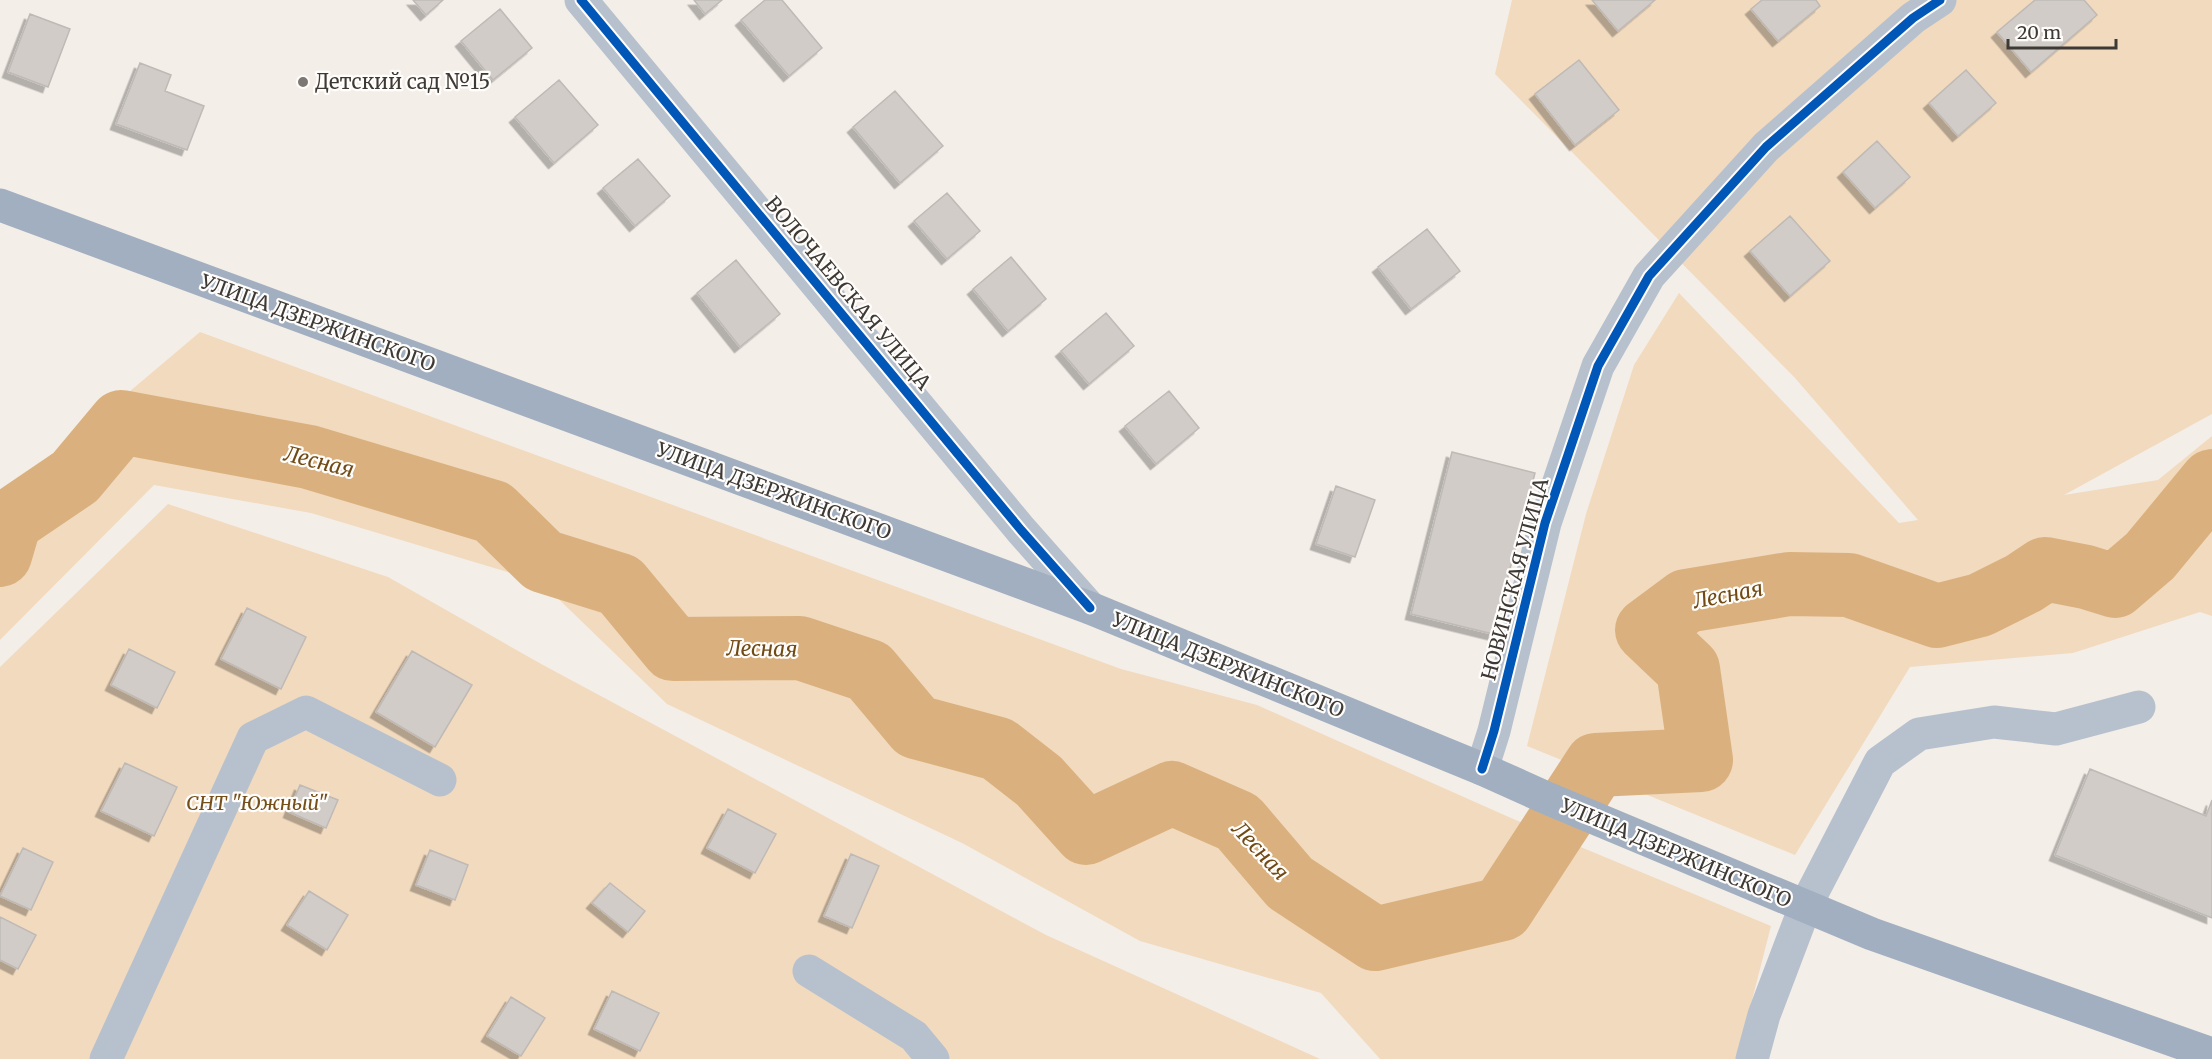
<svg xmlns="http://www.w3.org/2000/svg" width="2212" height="1059" font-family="Merriweather,serif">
	<defs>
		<filter id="shadow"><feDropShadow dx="-5.5" dy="5.5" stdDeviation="0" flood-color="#0004"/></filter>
	</defs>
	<rect width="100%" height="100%" fill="#f4eee8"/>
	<path fill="#f2dabe" d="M 1512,0 L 2212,0 L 2212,414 L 2064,495 L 2158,480 L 2212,436 L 2212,616 L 2200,612 L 2073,653 L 1910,667 L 1795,855 L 1527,746 L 1586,514 L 1634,365 L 1679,293 L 1899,523 L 1918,520 L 1795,378 L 1495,74 Z
		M 200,332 L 1121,669 L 1257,705 L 1511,818 L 1771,926 L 1737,1059 L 1380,1059 L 1321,993 L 1140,941 L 962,843 L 667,704 L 541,582 L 311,513 L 154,485 L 0,640 L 0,501 Z
		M 168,504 L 388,577 L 543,665 L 1046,935 L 1320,1059 L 0,1059 L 0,667 Z"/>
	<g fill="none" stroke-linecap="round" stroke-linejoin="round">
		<path stroke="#dab17e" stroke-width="64" d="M 0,555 L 10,521 L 75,477 L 121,422 L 309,457 L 493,512 L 543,561 L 620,585 L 673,649 L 800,648 L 869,671 L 916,727 L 998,749 L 1039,781 L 1086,833 L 1172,793 L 1238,822 L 1290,883 L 1375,939 L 1502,909 L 1596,765 L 1701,760 L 1688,669 L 1647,630 L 1686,601 L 1789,584 L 1849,585 L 1937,616 L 1980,605 L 2024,583 L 2045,569 L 2086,577 L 2115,586 L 2150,556 L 2212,481"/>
	</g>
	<path fill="#d1ccc8" stroke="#bfbab6" stroke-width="1.5" filter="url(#shadow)" d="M 413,0 L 443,0 L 426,15 Z
		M 694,0 L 722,0 L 705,14 Z
		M 765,0 L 782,0 L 822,48 L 789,76 L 741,20 Z
		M 1592,0 L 1655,0 L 1618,31 Z
		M 1762,0 L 1816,0 L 1820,6 L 1778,41 L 1751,9 Z
		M 2035,0 L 2084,0 L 2097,15 L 2031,72 L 1997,32 Z
		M 500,9 L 532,48 L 493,80 L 461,41 Z
		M 30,14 L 70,29 L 48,87 L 8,72 Z
		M 1579,60 L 1619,110 L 1575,145 L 1535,94 Z
		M 140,63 L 171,75 L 165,91 L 204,106 L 187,150 L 116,124 Z
		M 1966,70 L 1996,103 L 1958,136 L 1929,103 Z
		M 559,80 L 598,125 L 554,163 L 515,117 Z
		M 895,91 L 943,146 L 900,183 L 853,127 Z
		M 1877,141 L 1910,177 L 1875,208 L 1843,172 Z
		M 638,159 L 670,196 L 635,226 L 603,188 Z
		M 947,193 L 980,231 L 947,259 L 914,221 Z
		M 1790,216 L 1830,261 L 1790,296 L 1750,251 Z
		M 1427,229 L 1460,271 L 1411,309 L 1378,267 Z
		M 1011,257 L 1046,299 L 1008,331 L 973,289 Z
		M 736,260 L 780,314 L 740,347 L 697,293 Z
		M 1106,313 L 1134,346 L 1089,384 L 1061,351 Z
		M 1169,391 L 1199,428 L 1156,464 L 1125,426 Z
		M 1452,452 L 1535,473 L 1493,634 L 1411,614 Z
		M 1336,486 L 1375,500 L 1355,557 L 1316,544 Z
		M 247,608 L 306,637 L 281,689 L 221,659 Z
		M 129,649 L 175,672 L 157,708 L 111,685 Z
		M 412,651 L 472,685 L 435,747 L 376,712 Z
		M 125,763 L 177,787 L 154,836 L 101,811 Z
		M 2090,769 L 2206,816 L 2212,800 L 2212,918 L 2055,855 Z
		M 300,785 L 338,800 L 326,828 L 289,812 Z
		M 728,809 L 776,834 L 755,873 L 707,848 Z
		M 23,848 L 53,862 L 31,910 L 0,896 Z
		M 430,850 L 468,865 L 455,900 L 416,885 Z
		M 851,854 L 879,866 L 852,928 L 824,916 Z
		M 610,883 L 645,911 L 628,932 L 592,903 Z
		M 309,891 L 348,915 L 327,950 L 287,925 Z
		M 0,917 L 36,935 L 18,969 L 0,960 Z
		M 612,991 L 659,1013 L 640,1051 L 594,1029 Z
		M 511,997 L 545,1018 L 521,1056 L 487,1036 Z"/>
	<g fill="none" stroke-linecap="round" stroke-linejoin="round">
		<path stroke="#b7c1ce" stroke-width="33" d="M 581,0 L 1021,530 L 1090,608
			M 1482,769 L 1494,731 L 1545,523 L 1598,366 L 1649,276 L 1766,147 L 1913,18 L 1940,0
			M 809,971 L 914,1036 L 933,1059
			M 106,1059 L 253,738 L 306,712 L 440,780
			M 1752,1059 L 1764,1015 L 1805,907 L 1880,762 L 1919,734 L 1994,722 L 2056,729 L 2139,707"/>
		<path stroke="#a1afc0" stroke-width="33" d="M 0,205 L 1090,608 L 1482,769 L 1549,799 L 1872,934 L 2212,1054"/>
		<defs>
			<path id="cycleway" d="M 581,0 L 1021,530 L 1090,608
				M 1482,769 L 1494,731 L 1545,523 L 1598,366 L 1649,276 L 1766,147 L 1913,18 L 1940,0"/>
		</defs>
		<use href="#cycleway" stroke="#fffdfb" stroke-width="13"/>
		<use href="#cycleway" stroke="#0057b8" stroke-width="9"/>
	</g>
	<circle fill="#7d7874" stroke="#fffdfb" stroke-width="2" cx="303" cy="82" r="6"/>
	<g text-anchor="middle" stroke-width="4.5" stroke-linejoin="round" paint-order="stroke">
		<g font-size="20" fill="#3d3935" stroke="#fffdfb" text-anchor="start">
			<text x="315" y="89">Детский сад №15</text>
		</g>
		<g font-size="20" fill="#3d3935" stroke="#fffdfb">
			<text transform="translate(848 293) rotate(50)" y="7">ВОЛОЧАЕВСКАЯ УЛИЦА</text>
			<text transform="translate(318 323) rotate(20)" y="7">УЛИЦА ДЗЕРЖИНСКОГО</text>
			<text transform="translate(774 491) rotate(20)" y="7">УЛИЦА ДЗЕРЖИНСКОГО</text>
			<text transform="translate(1515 579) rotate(-75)" y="7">НОВИНСКАЯ УЛИЦА</text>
			<text transform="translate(1228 665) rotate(22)" y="7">УЛИЦА ДЗЕРЖИНСКОГО</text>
			<text transform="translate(1676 853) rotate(23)" y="7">УЛИЦА ДЗЕРЖИНСКОГО</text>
		</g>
		<g font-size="20" font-style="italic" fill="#754f1a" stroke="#fffdfb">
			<text x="257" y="810">СНТ "Южный"</text>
		</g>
		<g font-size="21" font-style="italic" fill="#704a14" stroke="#fffdfb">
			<text transform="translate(319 462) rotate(14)" y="7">Лесная</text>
			<text transform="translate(1728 595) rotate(-11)" y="7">Лесная</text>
			<text transform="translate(762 649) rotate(1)" y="7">Лесная</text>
			<text transform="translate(1260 851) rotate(47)" y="7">Лесная</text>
		</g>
	</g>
	<path d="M2008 39v9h108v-9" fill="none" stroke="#3d3935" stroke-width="3"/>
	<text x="2017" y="39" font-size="18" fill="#3d3935" stroke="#fffdfb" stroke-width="4.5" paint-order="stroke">20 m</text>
</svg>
